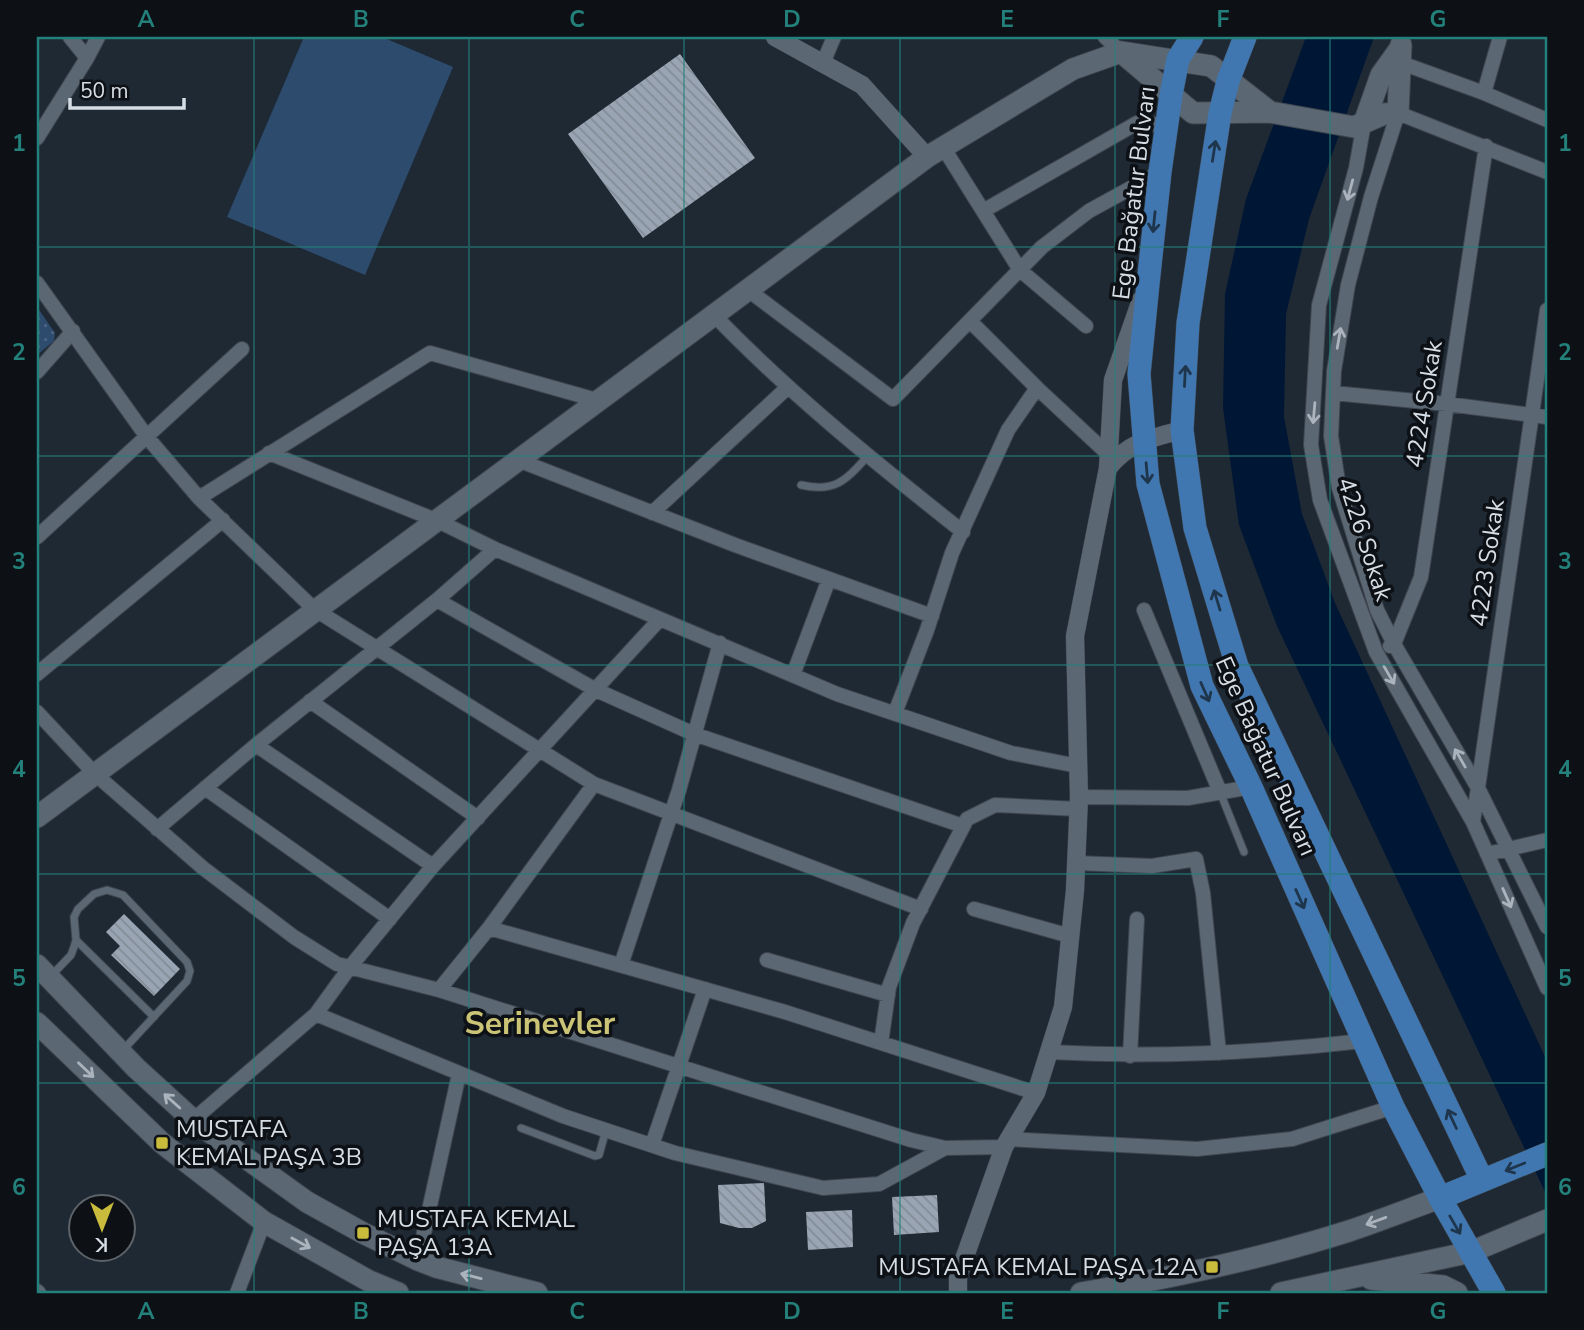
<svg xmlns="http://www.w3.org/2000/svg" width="1584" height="1330" font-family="'Nunito Sans',sans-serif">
	<defs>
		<pattern id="park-dots" width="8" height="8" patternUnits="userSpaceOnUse" patternTransform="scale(1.75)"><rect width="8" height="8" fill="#2d4b6d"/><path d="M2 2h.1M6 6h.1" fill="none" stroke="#4b6482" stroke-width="1.8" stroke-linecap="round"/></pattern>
		<pattern id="building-back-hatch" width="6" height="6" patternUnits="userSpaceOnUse" patternTransform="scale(1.75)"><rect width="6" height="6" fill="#99a5b3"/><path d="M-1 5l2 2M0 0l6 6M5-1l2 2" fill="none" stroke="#838c97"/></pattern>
	</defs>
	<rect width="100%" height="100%" fill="#1f2934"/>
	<path fill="url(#park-dots)" d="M 37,307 L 55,333 L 54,341 L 37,355 Z"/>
	<path fill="#2d4b6d" d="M 304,37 L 382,37 L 453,67 L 365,275 L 227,217 Z"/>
	<path fill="#001635" d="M 1306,37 L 1374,37 L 1309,219 L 1286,314 L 1284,417 L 1302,514 L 1335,603 L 1547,1061 L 1547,1196 L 1277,626 L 1239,525 L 1223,408 L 1225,294 L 1246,199 Z"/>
	<path fill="url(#building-back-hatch)" d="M 680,54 L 755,158 L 643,238 L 568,134 Z
		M 124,914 L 180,969 L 154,996 L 111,955 L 120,946 L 106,932 Z
		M 764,1183 L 766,1221 L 752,1228 L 739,1228 L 720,1223 L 718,1185 Z
		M 937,1195 L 939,1232 L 894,1235 L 892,1197 Z
		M 852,1210 L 853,1247 L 808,1250 L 806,1212 Z"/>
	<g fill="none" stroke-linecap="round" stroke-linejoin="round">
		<defs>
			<path id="service" d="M 801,485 C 835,493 846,480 867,457
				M 1220,792 L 1244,852
				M 76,940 L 154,1017
				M 52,975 L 71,955 L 74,947 L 76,940 L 74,917 L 78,909 L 94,894 L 107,890 L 123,895 L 187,962 L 190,971 L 187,981 L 123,1050
				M 521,1128 L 595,1156 L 599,1155 L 606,1130"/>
			<path id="minor" d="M 70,37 L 87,58
				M 1105,37 L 1121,52
				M 1393,60 L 1484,93 L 1547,120
				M 823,63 L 834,37
				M 1484,93 L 1500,37
				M 1364,123 L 1356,168 L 1319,305 L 1311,445 L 1320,500 L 1376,652 L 1473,822 L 1547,988
				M 37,138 L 87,58 L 98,37
				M 943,147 L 1020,270 L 1086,326
				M 1547,172 L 1398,113 L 1371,197 L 1348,285 L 1334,371 L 1331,436 L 1339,488 L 1377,610 L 1394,644 L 1478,788 L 1547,927
				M 983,211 L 1137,123 L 1166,125
				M 37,283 L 147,437 L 199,498 L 314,609 L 594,784 L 921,909
				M 748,290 L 893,399 L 1042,247 L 1089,211 L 1160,172
				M 714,315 C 791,395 876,463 963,532
				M 971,322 L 1037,388 L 1109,455
				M 37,372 L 73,331
				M 1333,393 L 1447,404 L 1547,417
				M 269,453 L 438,521 L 495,549 L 837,694 L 1011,753 L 1078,766
				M 518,460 L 735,545 L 932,616
				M 199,498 L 430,353 L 600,401
				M 652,513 L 787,388
				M 37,537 L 242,349
				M 437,600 L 596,690 L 694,734 L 963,826
				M 1144,610 L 1220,792
				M 1390,646 L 1394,644 L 1421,577 L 1486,146
				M 37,674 L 223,520
				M 793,675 L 829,579
				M 310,701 L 478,818
				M 37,712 L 95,774 L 203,868 L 294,937 L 337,964 L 439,990 L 911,1140 L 945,1148 L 1004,1147
				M 895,713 L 927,630 L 952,553 L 1008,430 L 1037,388
				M 256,745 L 433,866
				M 205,788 L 390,919
				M 1079,797 L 1188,798 L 1251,787
				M 1473,822 L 1547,310
				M 157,829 L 256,745 L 437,600 L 495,549
				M 1487,854 L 1547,840
				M 1076,863 L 1152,866 L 1196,859 L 1203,893 L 1219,1053
				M 974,909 L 1070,936
				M 489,928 L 785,1012 L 1036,1093
				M 767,960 L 888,995
				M 621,965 L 679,790 L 720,643
				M 439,990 L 489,928 L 594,784
				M 316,1014 L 563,1116 L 675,1153 L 823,1188 L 879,1184 L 945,1148
				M 881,1043 L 889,987 L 913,923 L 967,819 L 995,805 L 1079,809
				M 1049,1052 C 1155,1058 1257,1053 1363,1041
				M 1130,1056 L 1137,919
				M 193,1120 L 316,1014 L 350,967 L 433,866 L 660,619
				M 1008,1139 L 1197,1149 L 1292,1139 L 1393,1107
				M 652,1145 L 705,989
				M 418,1260 L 459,1074
				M 37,1291 L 39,1293
				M 237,1293 L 264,1222"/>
			<path id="tertiary" d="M 775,37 L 862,85 L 927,157
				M 1108,468 C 1129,442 1151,438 1182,430
				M 958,1293 L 958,1276 L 1004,1147 L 1036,1093 L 1063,1007 L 1075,890 L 1079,797 L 1075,636 L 1108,468 L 1113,380 L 1141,300"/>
			<path id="secondary" d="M 1121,52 L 1193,113 L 1270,112 L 1354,127 L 1384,114 L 1398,113 L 1401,45
				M 1364,123 L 1381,75 L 1401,47
				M 37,817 L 927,157 L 1073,69 L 1121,52 L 1211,66 L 1270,112
				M 37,965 L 136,1068 L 193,1120 L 307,1202 L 363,1233 L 418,1260 L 436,1267 L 537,1293
				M 37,1023 L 162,1143 L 264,1222 L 369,1281 L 398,1293
				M 1371,1279 L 1443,1286 L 1457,1293
				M 1081,1293 C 1171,1278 1261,1259 1349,1231 C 1379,1221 1409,1209 1440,1198
				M 1281,1293 L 1471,1252 L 1547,1220"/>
			<path id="primary" d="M 1192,37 L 1178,59 L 1171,95 L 1160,172 L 1148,284 L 1139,374 L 1148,484 L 1202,686 L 1251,787 L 1393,1107 L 1440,1198 L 1494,1293
				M 1245,37 L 1228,81 L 1220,113 L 1188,323 L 1182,430 L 1195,528 L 1237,666 L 1482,1180
				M 1440,1198 L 1547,1154"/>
		</defs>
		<use href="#service" stroke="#3e464f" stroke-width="9"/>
		<use href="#minor" stroke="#3e464f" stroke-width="16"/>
		<use href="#tertiary" stroke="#3e464f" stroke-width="19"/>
		<use href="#secondary" stroke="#3e464f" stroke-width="23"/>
		<use href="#primary" stroke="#3e464f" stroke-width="24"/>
		<use href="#service" stroke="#5c6774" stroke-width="7"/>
		<use href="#minor" stroke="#5c6774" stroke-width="14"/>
		<use href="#tertiary" stroke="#5c6774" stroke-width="18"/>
		<use href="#secondary" stroke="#5c6774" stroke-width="21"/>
		<use href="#primary" stroke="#4077b1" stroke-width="23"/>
	</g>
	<defs><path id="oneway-shaft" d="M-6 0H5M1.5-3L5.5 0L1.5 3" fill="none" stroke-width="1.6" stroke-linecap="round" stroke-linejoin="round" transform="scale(1.75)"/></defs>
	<g stroke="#1f354c">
		<use href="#oneway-shaft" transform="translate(1214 151) rotate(-81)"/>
		<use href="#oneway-shaft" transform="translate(1154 222) rotate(96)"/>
		<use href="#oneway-shaft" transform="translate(1185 376) rotate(-87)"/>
		<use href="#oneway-shaft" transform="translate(1147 473) rotate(85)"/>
		<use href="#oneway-shaft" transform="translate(1217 600) rotate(-107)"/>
		<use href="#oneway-shaft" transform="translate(1205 692) rotate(66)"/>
		<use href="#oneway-shaft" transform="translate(1300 899) rotate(66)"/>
		<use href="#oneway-shaft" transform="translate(1452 1119) rotate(-115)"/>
		<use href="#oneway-shaft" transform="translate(1515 1167) rotate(158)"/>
		<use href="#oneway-shaft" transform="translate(1455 1225) rotate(60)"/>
	</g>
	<g stroke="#abb4bd">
		<use href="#oneway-shaft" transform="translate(1350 190) rotate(105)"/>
		<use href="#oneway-shaft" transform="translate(1339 338) rotate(-80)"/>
		<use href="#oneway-shaft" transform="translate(1314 413) rotate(95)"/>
		<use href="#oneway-shaft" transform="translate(1389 675) rotate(60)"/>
		<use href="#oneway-shaft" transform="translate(1460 758) rotate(-120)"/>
		<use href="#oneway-shaft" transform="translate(1507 898) rotate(66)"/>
		<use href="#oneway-shaft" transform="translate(86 1070) rotate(44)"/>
		<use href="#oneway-shaft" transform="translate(172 1101) rotate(-138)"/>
		<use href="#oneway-shaft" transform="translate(1376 1221) rotate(160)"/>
		<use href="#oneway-shaft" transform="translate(301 1243) rotate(29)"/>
		<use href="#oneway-shaft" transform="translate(471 1276) rotate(-166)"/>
	</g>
	<path fill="none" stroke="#23807a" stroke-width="2" stroke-opacity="0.55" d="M 254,37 L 254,1293M 469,37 L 469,1293M 684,37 L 684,1293M 900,37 L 900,1293M 1115,37 L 1115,1293M 1330,37 L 1330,1293M 37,247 L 1547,247M 37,456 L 1547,456M 37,665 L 1547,665M 37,874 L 1547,874M 37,1083 L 1547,1083"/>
	<g fill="#c9bb3b" stroke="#0d1116" stroke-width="2.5">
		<rect x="155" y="1136" width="14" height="14" rx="3.5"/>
		<rect x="356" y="1226" width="14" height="14" rx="3.5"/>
		<rect x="1205" y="1260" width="14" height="14" rx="3.5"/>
	</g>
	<g text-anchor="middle" stroke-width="7" stroke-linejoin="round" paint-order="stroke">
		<g font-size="24" fill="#d6dde4" stroke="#0d1116">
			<text transform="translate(1134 193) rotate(-83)" y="8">Ege Bağatur Bulvarı</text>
			<text transform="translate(1424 404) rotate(-81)" y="8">4224 Sokak</text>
			<text transform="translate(1365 539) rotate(72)" y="8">4226 Sokak</text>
			<text transform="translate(1487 563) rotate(-82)" y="8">4223 Sokak</text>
			<text transform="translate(1266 756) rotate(66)" y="8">Ege Bağatur Bulvarı</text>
		</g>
		<g font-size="24" fill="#d6dde4" stroke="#0d1116" text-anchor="start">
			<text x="176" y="1137">MUSTAFA<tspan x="176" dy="28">KEMAL PAŞA 3B</tspan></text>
			<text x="377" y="1227">MUSTAFA KEMAL<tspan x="377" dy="28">PAŞA 13A</tspan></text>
			<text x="1198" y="1275" text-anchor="end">MUSTAFA KEMAL PAŞA 12A</text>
		</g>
		<g font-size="32" font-weight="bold" fill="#cbc375" stroke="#0d1116">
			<text x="540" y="1034">Serinevler</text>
		</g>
	</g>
	<rect width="1584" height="1330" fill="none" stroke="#0d1116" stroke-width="77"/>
	<g transform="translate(102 1228) rotate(180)"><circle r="33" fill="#0d1116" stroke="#5d6368" stroke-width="2"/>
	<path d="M0-5L12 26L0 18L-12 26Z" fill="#c9bb3b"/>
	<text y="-10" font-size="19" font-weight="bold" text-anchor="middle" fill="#d6dde4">K</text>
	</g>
	<path d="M70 98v10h114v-10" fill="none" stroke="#d6dde4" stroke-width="3.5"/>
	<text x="80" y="98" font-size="21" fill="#d6dde4" stroke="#0d1116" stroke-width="5" paint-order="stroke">50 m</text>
	<rect x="38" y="38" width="1508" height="1254" fill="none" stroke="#23807a" stroke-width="2.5"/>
	<g font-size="23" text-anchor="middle" font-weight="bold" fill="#23807a">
		<text x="146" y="27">A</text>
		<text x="361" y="27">B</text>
		<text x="577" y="27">C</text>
		<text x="792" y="27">D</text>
		<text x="1007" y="27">E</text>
		<text x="1223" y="27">F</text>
		<text x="1438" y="27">G</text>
		<text x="19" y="151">1</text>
		<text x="1565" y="151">1</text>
		<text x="19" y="360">2</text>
		<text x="1565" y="360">2</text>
		<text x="19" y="569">3</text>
		<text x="1565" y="569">3</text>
		<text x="19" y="777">4</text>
		<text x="1565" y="777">4</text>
		<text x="19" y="986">5</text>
		<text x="1565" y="986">5</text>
		<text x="19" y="1195">6</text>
		<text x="1565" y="1195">6</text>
		<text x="146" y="1319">A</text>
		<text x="361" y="1319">B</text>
		<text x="577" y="1319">C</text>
		<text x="792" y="1319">D</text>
		<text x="1007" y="1319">E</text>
		<text x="1223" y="1319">F</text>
		<text x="1438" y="1319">G</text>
	</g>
</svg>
